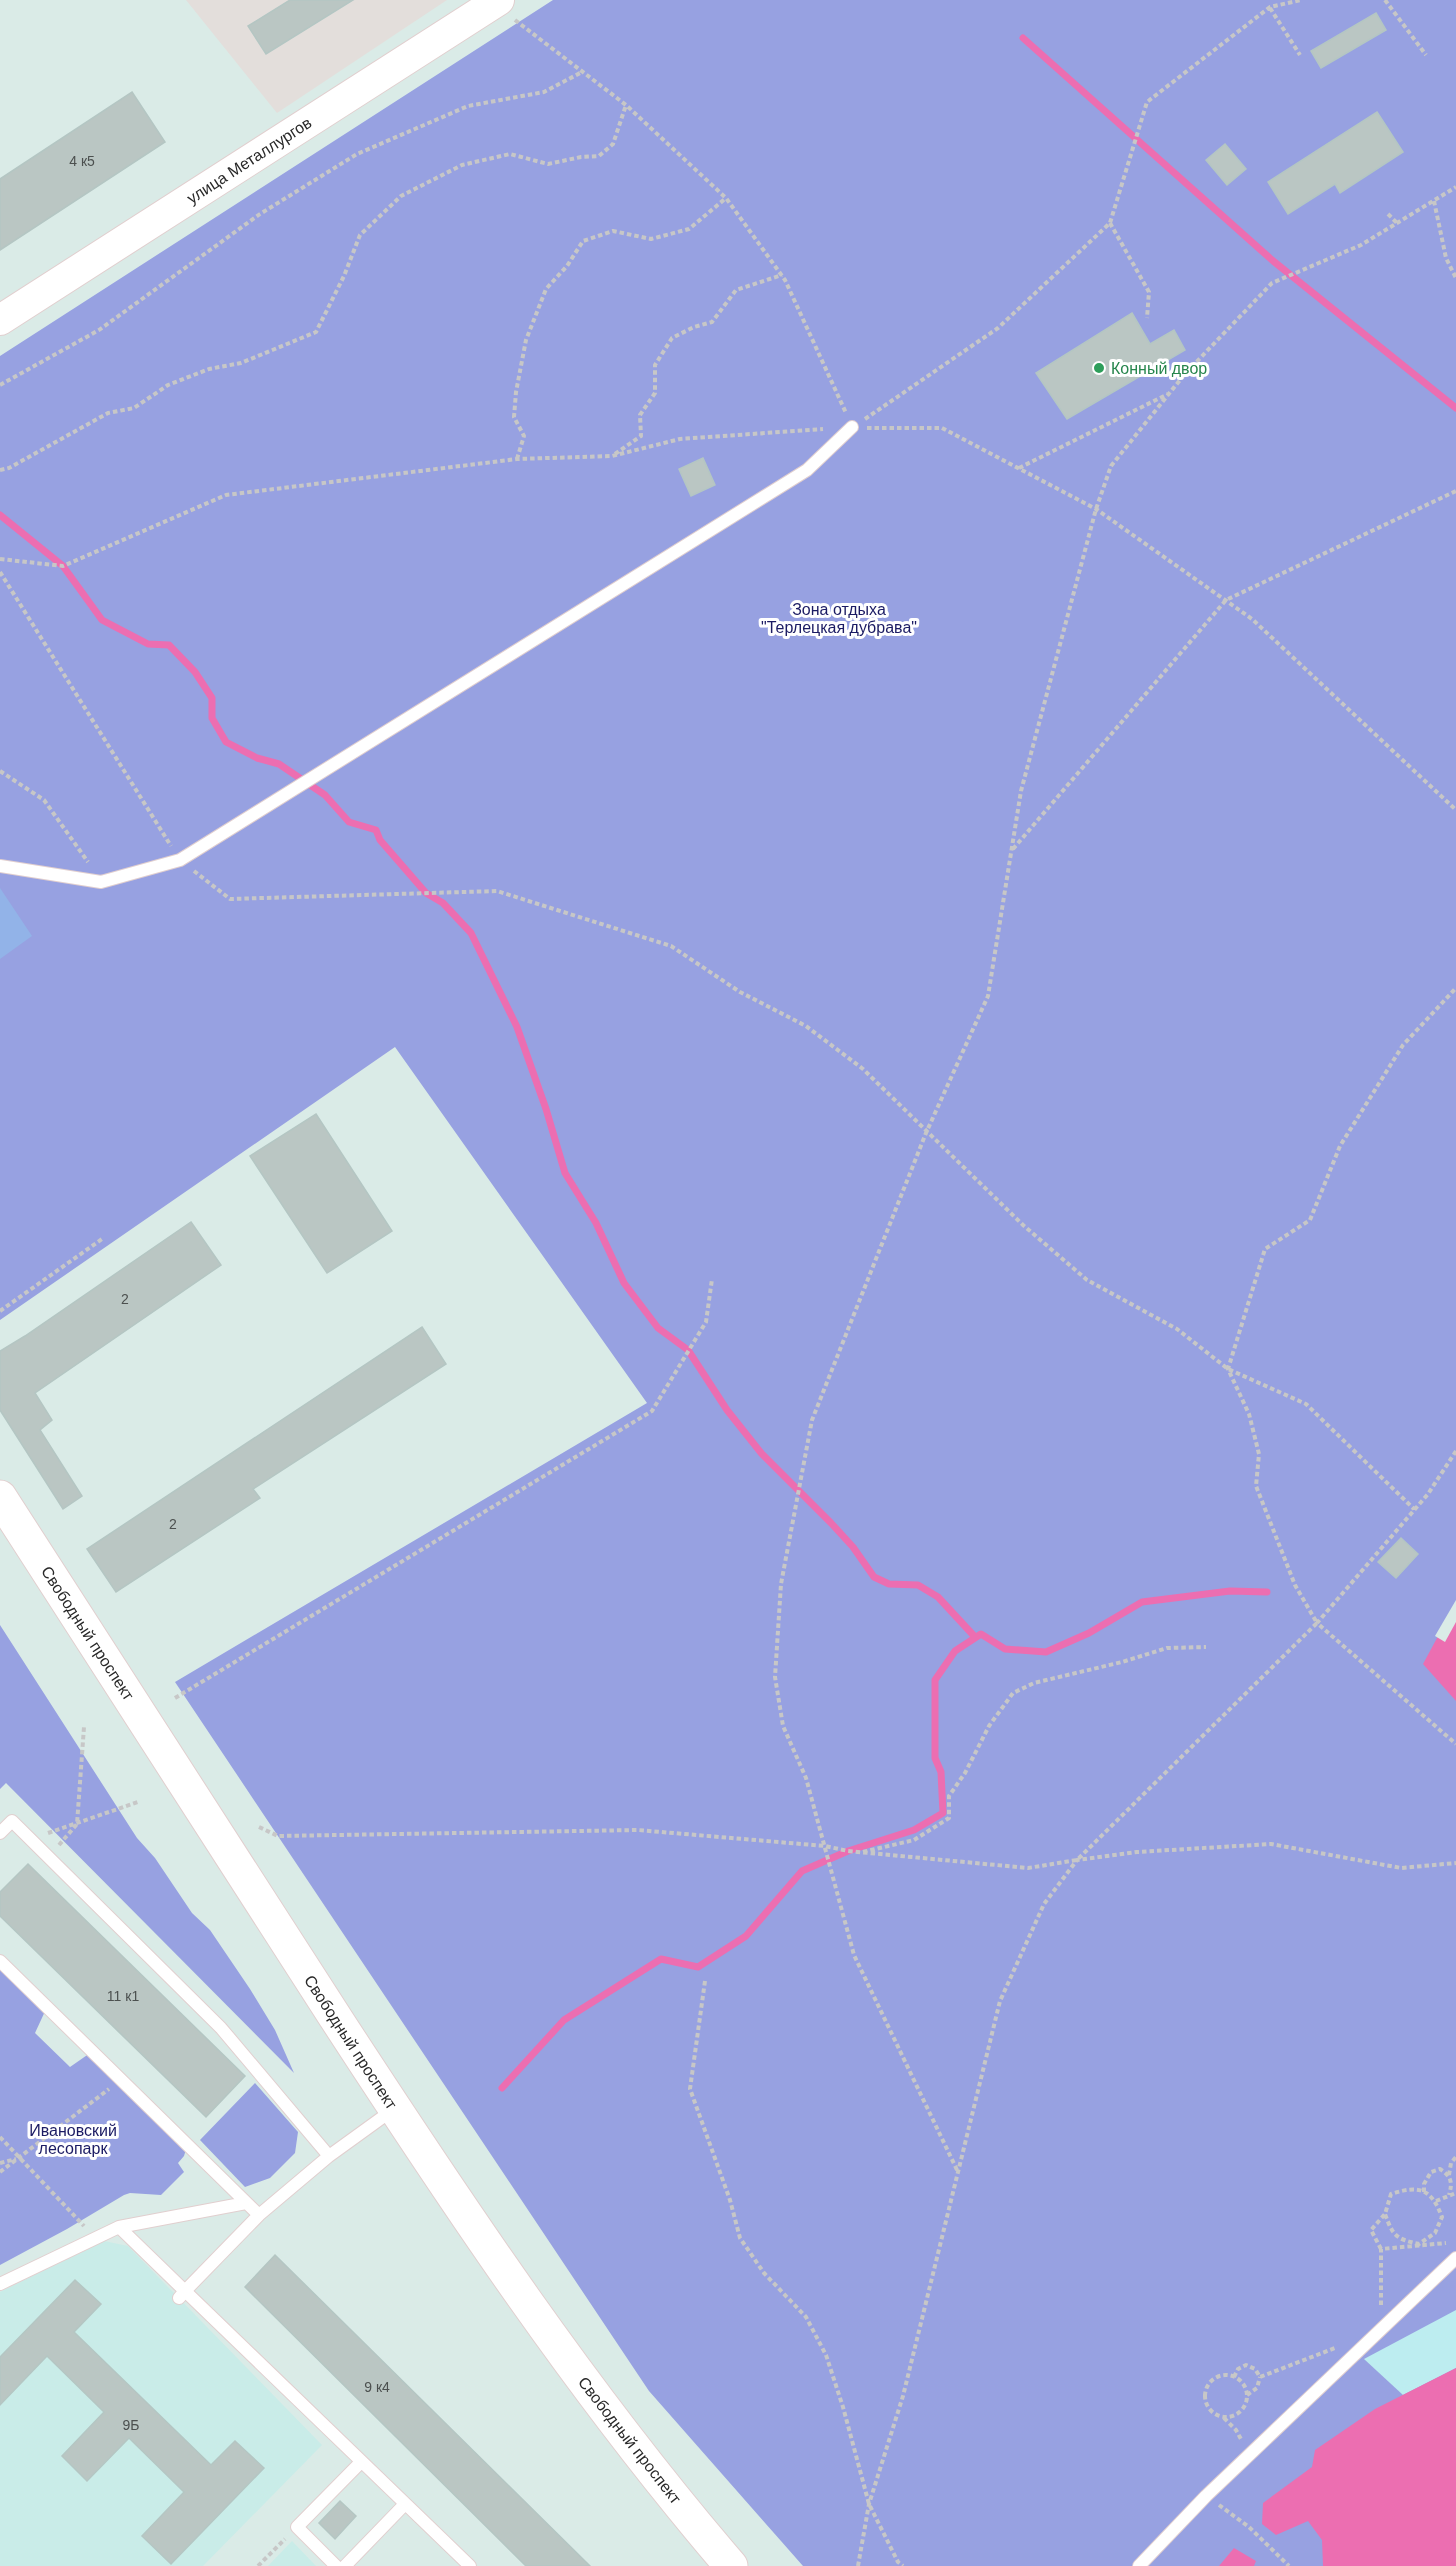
<svg xmlns="http://www.w3.org/2000/svg" width="1456" height="2566" font-family="Helvetica,sans-serif">
	<rect width="100%" height="100%" fill="#daebe7"/>
	<path fill="#e3dedb" d="M 186,0 L 447,0 L 277,113 Z"/>
	<path fill="#c9ece8" d="M 104,2241 L 128,2246 L 322,2445 L 203,2566 L 0,2566 L 0,2292 Z
		M 292,2541 L 316,2566 L 268,2566 Z"/>
	<path fill="#97a1e1" d="M 553,0 L 1456,0 L 1456,2566 L 803,2566 L 649,2391 L 175,1682 L 647,1403 L 395,1047 L 0,1320 L 0,356 Z
		M 0,1625 L 137,1838 L 155,1858 L 192,1913 L 210,1930 L 250,1989 L 275,2030 L 294,2073 L 6,1783 L 0,1789 Z
		M 0,1960 L 47,2007 L 35,2033 L 70,2067 L 93,2051 L 187,2146 L 184,2156 L 178,2163 L 184,2172 L 161,2195 L 130,2193 L 124,2195 L 67,2229 L 0,2265 Z
		M 255,2083 L 298,2132 L 295,2153 L 270,2178 L 245,2187 L 200,2140 Z"/>
	<path fill="#bdedf0" d="M 1456,2310 L 1456,2368 L 1403,2395 L 1364,2359 Z"/>
	<path fill="#92b3e8" d="M 0,888 L 32,936 L 0,959 Z"/>
	<path fill="#ec6eb1" d="M 1456,1603 L 1456,1701 L 1423,1664 Z
		M 1456,2368 L 1456,2566 L 1323,2566 L 1322,2540 L 1308,2521 L 1276,2535 L 1262,2524 L 1263,2503 L 1312,2467 L 1315,2450 L 1375,2409 Z
		M 1234,2548 L 1256,2561 L 1254,2566 L 1219,2566 Z"/>
	<path fill="#daebe7" d="M 1456,1600 L 1456,1622 L 1445,1642 L 1435,1636 Z"/>
	<g fill="none" stroke-linecap="round" stroke-linejoin="round">
		<path stroke="#ec6eb1" stroke-width="7" d="M 1023,38 L 1272,260 L 1456,408
			M 0,515 L 63,566 L 102,620 L 148,644 L 169,645 L 195,672 L 212,698 L 212,718 L 226,742 L 257,758 L 279,764 L 325,795 L 349,822 L 376,830 L 380,840 L 426,893 L 443,903 L 471,933 L 517,1027 L 546,1109 L 565,1173 L 596,1223 L 624,1283 L 658,1328 L 688,1350 L 727,1410 L 762,1454 L 831,1523 L 853,1547 L 874,1577 L 889,1584 L 918,1585 L 938,1597 L 975,1637
			M 502,2088 L 564,2020 L 661,1959 L 698,1967 L 746,1936 L 802,1871 L 848,1851 L 914,1830 L 943,1813 L 941,1772 L 935,1758 L 935,1680 L 955,1651 L 981,1634 L 1005,1649 L 1046,1652 L 1089,1633 L 1142,1602 L 1230,1591 L 1267,1592"/>
	</g>
	<path fill="#bac6c3" stroke="#b4c6c3" stroke-width="1.5" d="M 290,0 L 353,0 L 266,54 L 248,26 Z
		M 1376,13 L 1386,30 L 1321,68 L 1311,51 Z
		M 132,92 L 165,142 L 0,250 L 0,179 Z
		M 1377,112 L 1403,152 L 1340,193 L 1335,184 L 1288,214 L 1268,182 Z
		M 1225,144 L 1246,169 L 1227,185 L 1206,160 Z
		M 1132,313 L 1150,344 L 1174,330 L 1185,350 L 1067,419 L 1036,373 Z
		M 703,458 L 715,485 L 691,496 L 679,469 Z
		M 316,1114 L 392,1231 L 327,1273 L 250,1156 Z
		M 191,1222 L 221,1265 L 35,1393 L 52,1420 L 40,1430 L 82,1496 L 63,1509 L 0,1410 L 0,1351 L 25,1336 Z
		M 422,1327 L 446,1364 L 253,1489 L 260,1498 L 116,1592 L 87,1549 Z
		M 1401,1538 L 1418,1554 L 1396,1578 L 1378,1562 Z
		M 28,1864 L 245,2076 L 206,2117 L 0,1916 L 0,1892 Z
		M 275,2255 L 590,2566 L 526,2566 L 245,2287 Z
		M 75,2280 L 101,2304 L 74,2332 L 211,2465 L 235,2441 L 264,2468 L 171,2564 L 142,2536 L 184,2492 L 129,2438 L 87,2481 L 62,2456 L 104,2412 L 47,2356 L 0,2405 L 0,2357 Z
		M 340,2501 L 356,2516 L 335,2539 L 319,2523 Z"/>
	<g fill="none" stroke-linecap="round" stroke-linejoin="round">
		<defs>
			<path id="service" d="M 0,866 L 101,882 L 180,860 L 807,470 L 852,427
				M 0,1833 L 12,1821 L 221,2028 L 329,2156
				M 0,1961 L 259,2215
				M 394,2109 L 329,2156 L 259,2215 L 185,2291 L 470,2566
				M 119,2227 L 185,2291 L 179,2298
				M 0,2284 L 119,2227 L 246,2203
				M 336,2566 L 297,2527 L 361,2462
				M 345,2566 L 405,2504
				M 1139,2566 L 1206,2496 L 1456,2258"/>
			<path id="tertiary" d="M 0,320 L 499,0"/>
			<path id="secondary" d="M 0,1497 C 111,1671 223,1844 335,2017 C 458,2206 584,2395 731,2566"/>
		</defs>
		<use href="#service" stroke="#e1cfcf" stroke-width="14"/>
		<use href="#tertiary" stroke="#e1cfcf" stroke-width="32"/>
		<use href="#secondary" stroke="#e1cfcf" stroke-width="35"/>
		<path stroke="#c7c7c7" stroke-width="4" stroke-dasharray="4.5 3" stroke-linecap="butt" d="M 1385,0 L 1426,55
			M 1270,8 L 1300,55
			M 515,20 L 626,105 L 726,198 L 785,280 L 846,413
			M 1434,201 L 1446,258 L 1456,278
			M 1388,214 L 1398,224
			M 1110,223 L 1149,292 L 1147,318
			M 0,385 L 99,330 L 260,214 L 357,154 L 468,106 L 544,92 L 582,72
			M 865,419 L 998,328 L 1110,223 L 1147,102 L 1270,7 L 1301,0
			M 867,428 L 942,428 L 1096,509 L 1252,619 L 1456,810
			M 615,454 L 641,436 L 640,415 L 655,393 L 655,365 L 672,338 L 694,327 L 712,322 L 736,290 L 782,275
			M 517,459 L 524,436 L 514,417 L 516,392 L 526,340 L 546,289 L 567,266 L 583,241 L 613,231 L 651,239 L 689,229 L 726,198
			M 1019,468 L 1168,394
			M 0,470 L 9,468 L 108,413 L 134,408 L 168,385 L 209,369 L 241,363 L 316,332 L 344,276 L 360,235 L 401,196 L 462,165 L 510,154 L 548,164 L 581,157 L 599,156 L 613,144 L 626,105
			M 0,559 L 63,566 L 226,495 L 517,459 L 612,456 L 680,439 L 823,429
			M 0,572 L 171,846
			M 0,771 L 44,800 L 88,862
			M 1013,849 L 1226,600 L 1456,491
			M 194,871 L 230,899 L 497,891 L 671,946 L 740,992 L 806,1026 L 863,1069 L 1023,1225 L 1087,1280 L 1177,1329 L 1228,1369 L 1306,1404 L 1414,1509
			M 0,1311 L 102,1239
			M 1456,1451 L 1428,1494 L 1317,1623 L 1456,1744
			M 175,1698 L 652,1411 L 706,1322 L 712,1279
			M 259,1827 L 278,1836 L 638,1830 L 825,1846 L 848,1851 L 1028,1868 L 1077,1860 L 1317,1623 L 1295,1585 L 1256,1486 L 1259,1454 L 1249,1414 L 1228,1369 L 1265,1249 L 1310,1220 L 1340,1146 L 1403,1045 L 1456,988
			M 48,1833 L 138,1802
			M 59,1845 L 77,1824 L 84,1727
			M 863,1852 L 914,1840 L 949,1818 L 949,1796 L 965,1773 L 989,1726 L 1013,1693 L 1034,1683 L 1122,1662 L 1167,1648 L 1206,1647
			M 705,1981 L 690,2089 L 730,2200 L 740,2238 L 764,2273 L 806,2317 L 826,2355 L 843,2407 L 869,2504 L 898,2562 L 903,2566
			M 0,2137 L 84,2226
			M 0,2163 L 16,2159
			M 957,2170 L 854,1955 L 806,1778 L 783,1726 L 775,1677 L 781,1584 L 812,1420 L 926,1133 L 988,996 L 1021,791 L 1096,509 L 1111,466 L 1184,375 L 1272,283 L 1361,245 L 1456,187
			M 0,2172 L 109,2089
			M 1449,2175 L 1451,2163 L 1456,2157
			M 1424,2192 L 1424,2184 L 1431,2172 L 1440,2169 C 1451,2176 1453,2182 1449,2195
			M 1436,2201 L 1456,2193
			M 1381,2249 L 1371,2230 L 1385,2214 L 1391,2194 C 1419,2185 1431,2188 1442,2217 L 1435,2233 L 1419,2244 C 1396,2239 1393,2236 1385,2214
			M 1381,2305 L 1381,2249 L 1446,2243
			M1205 2396a21 21 0 1 1 42 0a21 21 0 1 1-42 0Z
			M 1234,2377 L 1238,2369 L 1246,2365 L 1255,2369 L 1260,2377 L 1335,2348
			M 1247,2395 L 1257,2388 L 1260,2377
			M 1224,2418 L 1236,2430 L 1242,2441
			M 1219,2505 L 1249,2527 L 1289,2566
			M 258,2566 L 285,2539
			M 858,2566 L 869,2504 L 903,2396 L 1000,2001 L 1044,1904 L 1077,1860 L 1137,1852 L 1271,1844 L 1401,1868 L 1456,1863"/>
		<use href="#service" stroke="#fff" stroke-width="12"/>
		<use href="#tertiary" stroke="#fff" stroke-width="30"/>
		<use href="#secondary" stroke="#fff" stroke-width="33"/>
	</g>
	<circle fill="#2e9e5b" stroke="#fff" stroke-width="2" cx="1099" cy="368" r="6"/>
	<g text-anchor="middle" stroke-width="6" stroke-linejoin="round" paint-order="stroke">
		<g font-size="14" fill="#4c504f">
			<text x="82" y="166">4 к5</text>
			<text x="125" y="1304">2</text>
			<text x="173" y="1529">2</text>
			<text x="123" y="2001">11 к1</text>
			<text x="377" y="2392">9 к4</text>
			<text x="131" y="2430">9Б</text>
		</g>
		<g font-size="16" fill="#282828" stroke="#fff">
			<text transform="translate(249 160) rotate(-33)" y="6">улица Металлургов</text>
			<text transform="translate(88 1633) rotate(57)" y="6">Свободный проспект</text>
			<text transform="translate(351 2042) rotate(57)" y="6">Свободный проспект</text>
			<text transform="translate(630 2440) rotate(52)" y="6">Свободный проспект</text>
		</g>
		<g font-size="16" fill="#27864d" stroke="#fff" text-anchor="start">
			<text x="1111" y="374">Конный двор</text>
		</g>
		<g font-size="16" fill="#1b1b63" stroke="#fff">
			<text x="839" y="615">Зона отдыха<tspan x="839" dy="18">"Терлецкая дубрава"</tspan></text>
			<text x="73" y="2136">Ивановский<tspan x="73" dy="18">лесопарк</tspan></text>
		</g>
	</g>
</svg>
